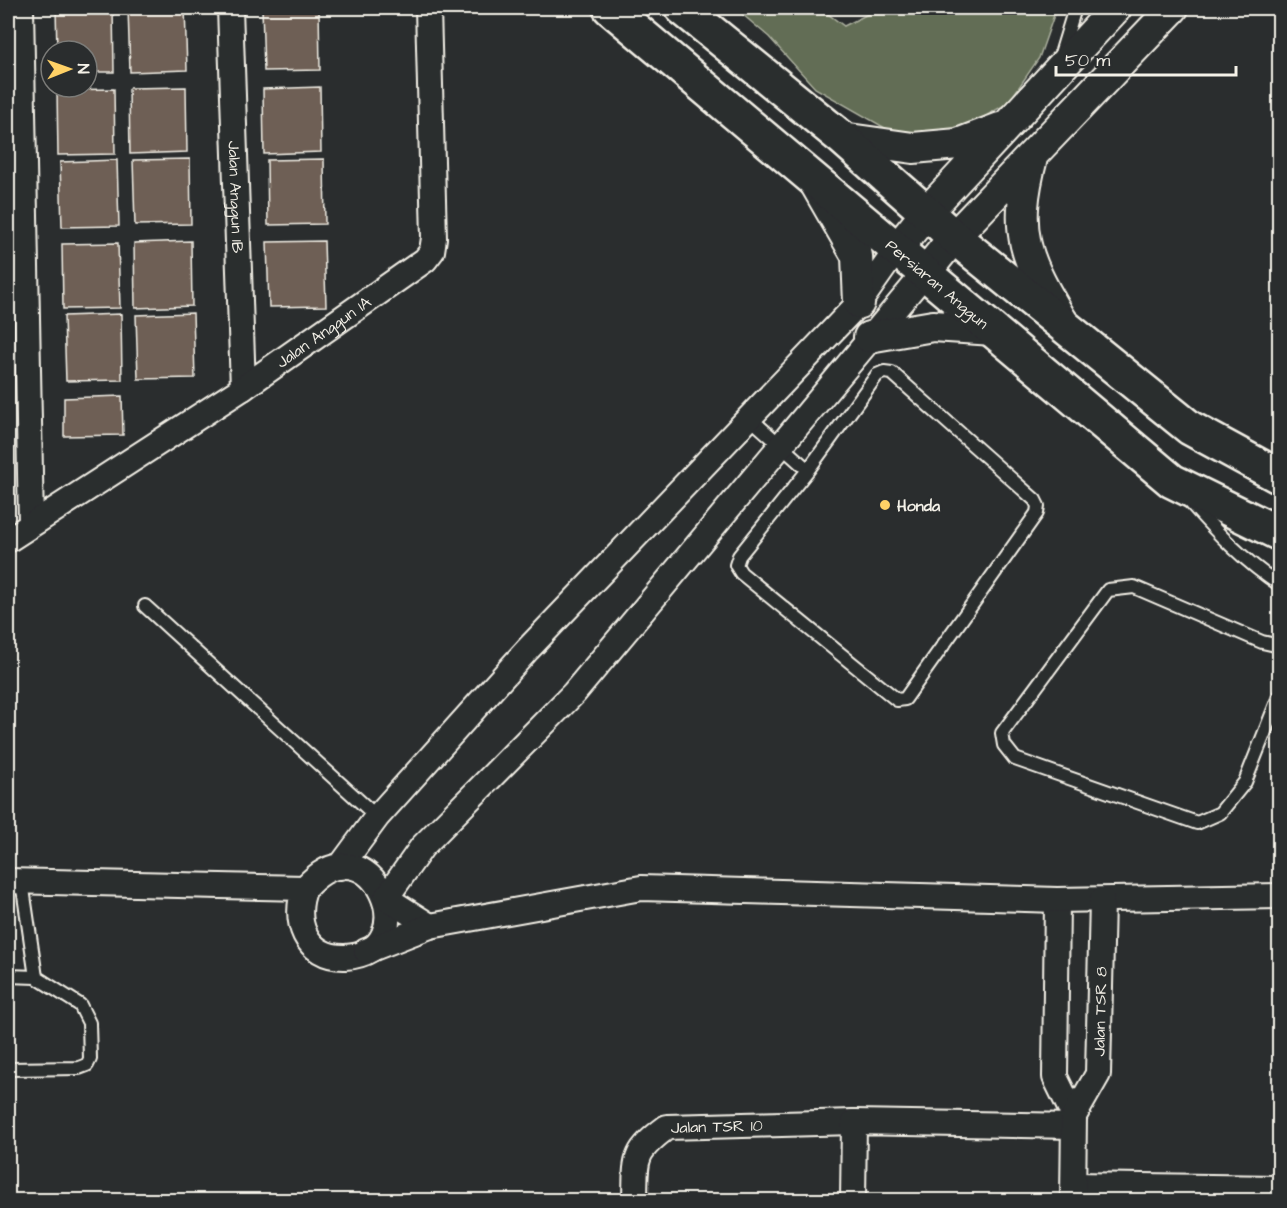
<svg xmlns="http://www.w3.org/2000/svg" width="1287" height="1208" font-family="'Architects Daughter',sans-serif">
	<rect width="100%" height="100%" fill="#2a2d2e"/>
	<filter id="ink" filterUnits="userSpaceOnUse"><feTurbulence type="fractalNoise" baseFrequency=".0167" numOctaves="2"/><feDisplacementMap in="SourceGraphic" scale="12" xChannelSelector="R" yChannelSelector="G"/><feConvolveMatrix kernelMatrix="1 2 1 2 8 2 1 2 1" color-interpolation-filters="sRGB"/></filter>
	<g filter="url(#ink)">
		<path fill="#626d54" stroke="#abaf9e" stroke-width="1.5" d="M 735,8 L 820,8 L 844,26 L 880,8 L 1054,8 L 1054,15 L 1039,58 L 1008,103 L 953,135 L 899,136 L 815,88 L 769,37 Z"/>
		<path fill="#6e5f54" stroke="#f4f1e8" stroke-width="1.5" d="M 56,8 L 113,8 L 114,72 L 87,72 L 87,51 L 57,51 Z
			M 128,8 L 185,8 L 187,70 L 130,72 Z
			M 262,8 L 319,8 L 320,70 L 264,71 Z
			M 186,87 L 187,152 L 130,154 L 129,88 Z
			M 320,87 L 321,152 L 264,154 L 263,89 Z
			M 114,89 L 115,154 L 58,155 L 57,90 Z
			M 190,159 L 191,224 L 135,225 L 133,160 Z
			M 324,159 L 325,224 L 268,225 L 267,160 Z
			M 117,160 L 119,226 L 62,227 L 60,162 Z
			M 191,241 L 192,306 L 135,308 L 134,243 Z
			M 324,241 L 326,306 L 269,307 L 267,242 Z
			M 118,243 L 120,308 L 63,309 L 62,244 Z
			M 193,313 L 195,378 L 138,379 L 136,315 Z
			M 121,314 L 122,380 L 66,381 L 64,316 Z
			M 122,396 L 123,435 L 64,436 L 64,398 Z"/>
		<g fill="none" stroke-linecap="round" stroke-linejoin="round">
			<defs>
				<path id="service" d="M 1060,57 L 1075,8
					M 884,372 L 892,373 L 1035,500 L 1038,506 L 1037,513 L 905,699 L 897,700 L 741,573 L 736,565 L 739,556 L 808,470 L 877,375 Z
					M 750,418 L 808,470
					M 1189,501 C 1217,533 1244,561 1280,585
					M 145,606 L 377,817
					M 1280,646 L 1262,642 L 1134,587 L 1108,590 L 1002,733 L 1004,745 L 1015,759 L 1197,823 L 1220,813 L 1245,782 L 1280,694
					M 22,882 L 36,977
					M 8,976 L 36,977 L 80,1005 L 89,1023 L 90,1059 L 87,1065 L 79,1068 L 8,1069"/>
				<g id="minor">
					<path d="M 21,8 L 31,524"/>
					<path id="s1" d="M 230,8 L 243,388"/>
					<path id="s2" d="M 8,540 L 243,388 L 425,260 L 432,251 L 434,238 L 428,8"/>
					<path d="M 340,867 L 377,817 L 528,649 L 859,303 L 897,249"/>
					<path d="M 8,881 L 305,888 C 371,813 430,953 345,957 C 305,958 292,919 305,888"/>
					<path d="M 1057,900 L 1055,1077 L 1074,1116"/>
					<path d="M 430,926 L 386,898 L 422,847 L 574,693 L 925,273"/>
					<path d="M 366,951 L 430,926 L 641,888 L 1057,900 L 1280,896"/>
					<path d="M 1074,1185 L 1280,1188"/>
					<path id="s3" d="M 635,1200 C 636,1159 632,1153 667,1127 L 854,1122"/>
					<path d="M 853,1200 L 854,1122 L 1073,1126"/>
					<path id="s4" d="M 1073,1200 L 1074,1116 L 1098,1074 L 1102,900"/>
				</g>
				<path id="tertiary" d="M 842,138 L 913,148 L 958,144 L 1000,128
					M 1032,158 C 1012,234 1025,258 1064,324
					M 816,185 L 857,256 L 859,303
					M 897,249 L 926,213 L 1116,8
					M 925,273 L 954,237 L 1173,8
					M 869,337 L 933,326 L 994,330"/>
				<g id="secondary">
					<path id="s5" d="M 610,8 L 1172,481 L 1280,534"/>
					<path d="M 682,8 L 842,138 L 954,237 L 1190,428 L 1280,477"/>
				</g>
			</defs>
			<use href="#service" stroke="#f4f1e8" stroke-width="16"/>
			<use href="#minor" stroke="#f4f1e8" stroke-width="28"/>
			<use href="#tertiary" stroke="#f4f1e8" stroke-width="34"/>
			<use href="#secondary" stroke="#f4f1e8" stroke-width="38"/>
			<use href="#service" stroke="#2a2d2e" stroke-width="12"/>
			<use href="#minor" stroke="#2a2d2e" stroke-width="24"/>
			<use href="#tertiary" stroke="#2a2d2e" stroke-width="30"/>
			<use href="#secondary" stroke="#2a2d2e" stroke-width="33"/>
		</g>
	</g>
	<circle fill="#ffd166" stroke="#2a2d2e" stroke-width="2" cx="885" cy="505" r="6"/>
	<g text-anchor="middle" stroke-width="4.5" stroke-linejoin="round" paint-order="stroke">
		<g font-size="16" fill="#f4f1e8" stroke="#2a2d2e">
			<text dy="6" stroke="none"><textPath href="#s1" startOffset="189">Jalan Anggun 1B</textPath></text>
			<text dy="6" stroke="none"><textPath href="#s5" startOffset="428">Persiaran Anggun</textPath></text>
			<text dy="6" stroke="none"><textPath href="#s2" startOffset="378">Jalan Anggun 1A</textPath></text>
			<text dy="6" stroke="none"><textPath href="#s4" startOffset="195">Jalan TSR 8</textPath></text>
			<text dy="6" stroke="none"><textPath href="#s3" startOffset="135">Jalan TSR 10</textPath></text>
		</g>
		<g font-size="16" font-weight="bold" fill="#f4f1e8" stroke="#2a2d2e" text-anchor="start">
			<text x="897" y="511">Honda</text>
		</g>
	</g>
	<rect width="1287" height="1208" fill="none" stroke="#2a2d2e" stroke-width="30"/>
	<rect x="15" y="15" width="1257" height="1178" fill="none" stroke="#f4f1e8" stroke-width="2" filter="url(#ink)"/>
	<g transform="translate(69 69) rotate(89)"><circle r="28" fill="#2a2d2e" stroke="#7b7b78" stroke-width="1.5"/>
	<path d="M0-4.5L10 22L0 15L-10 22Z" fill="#ffd166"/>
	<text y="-9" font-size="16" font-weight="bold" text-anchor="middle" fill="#f4f1e8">N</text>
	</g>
	<path d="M1056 66v9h180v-9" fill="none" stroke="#f4f1e8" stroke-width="3"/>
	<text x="1065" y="66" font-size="18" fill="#f4f1e8" stroke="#2a2d2e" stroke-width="4.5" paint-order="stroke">50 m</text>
</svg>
